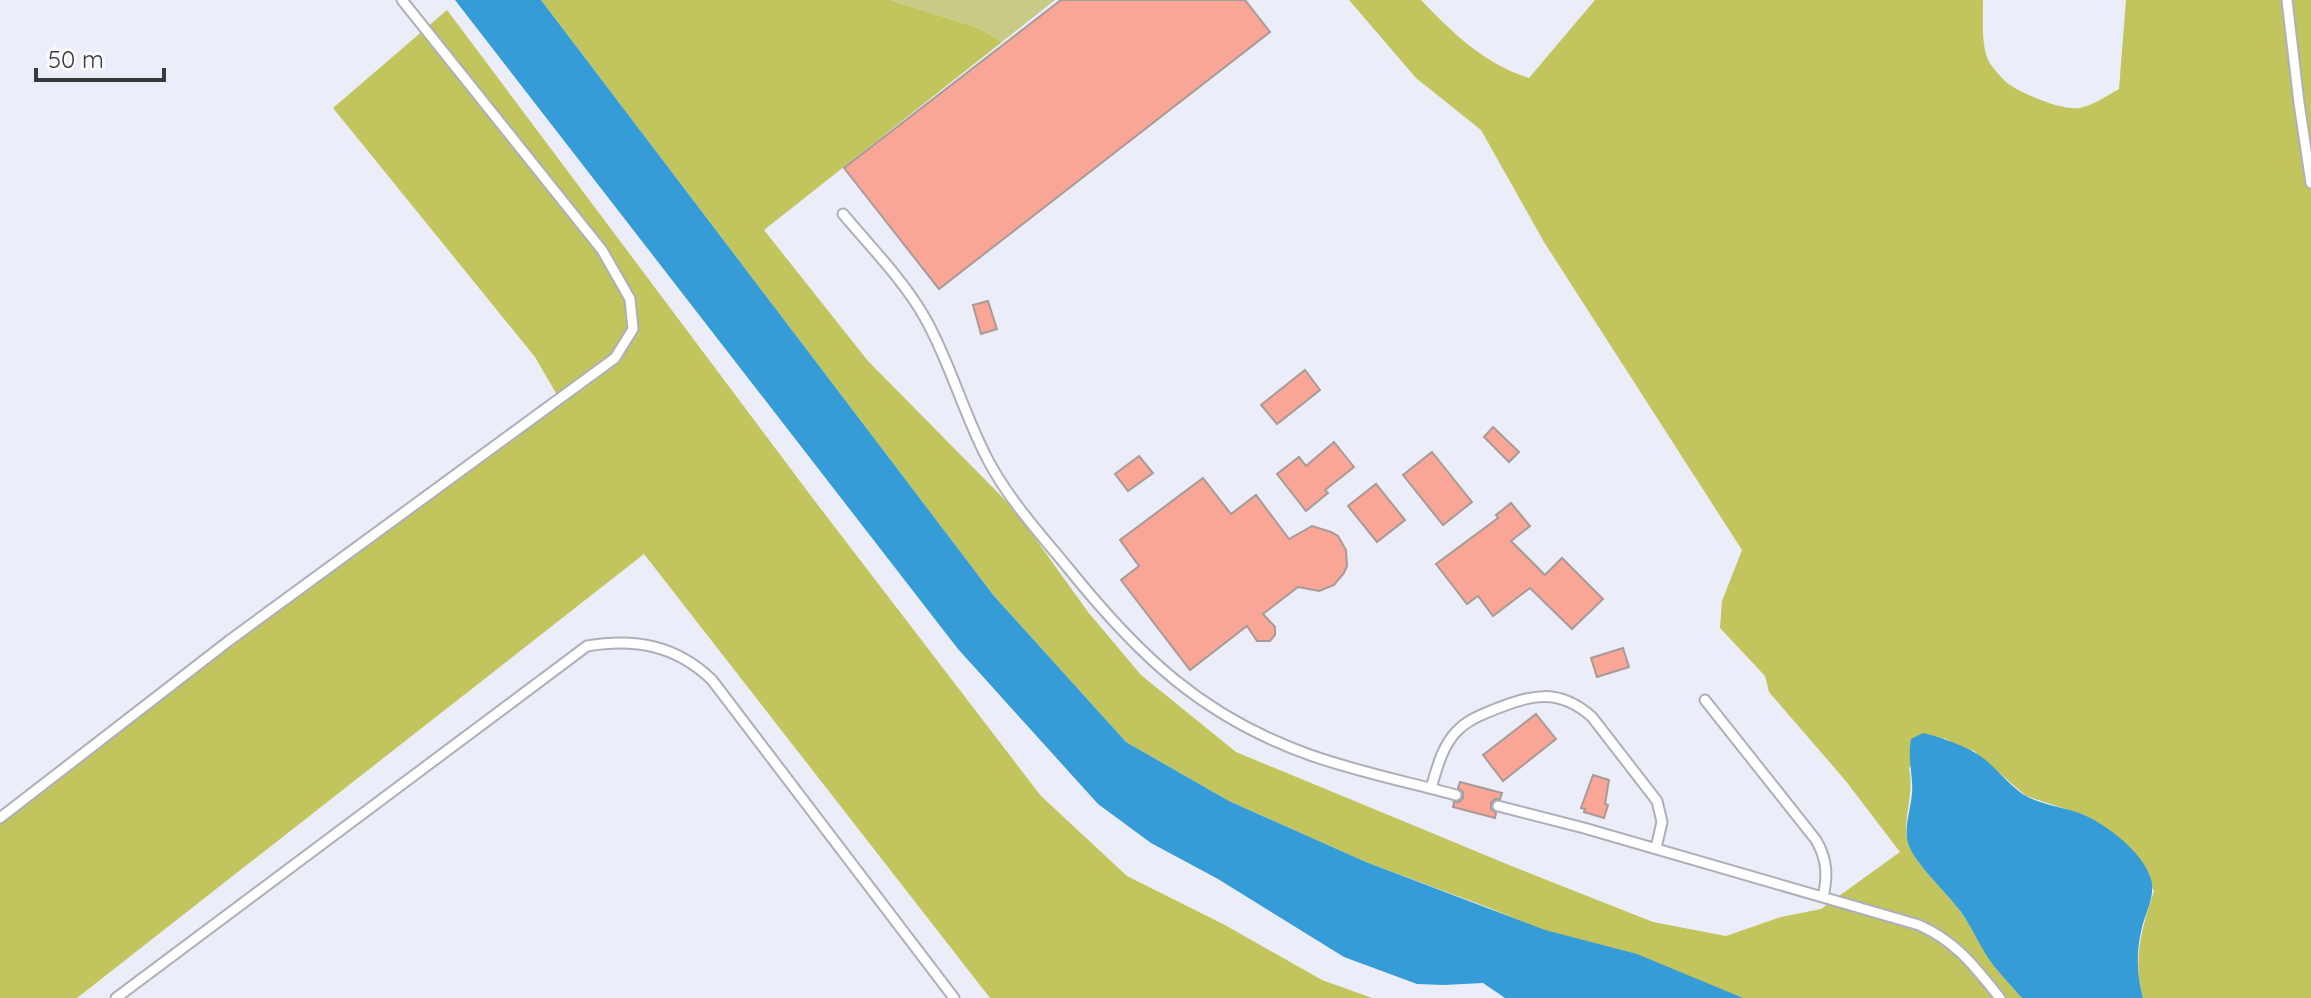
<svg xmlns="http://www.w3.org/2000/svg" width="2311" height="998" font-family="Quicksand,sans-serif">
	<rect width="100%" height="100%" fill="#ebeef9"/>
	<path fill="#c8cb87" d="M 890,0 L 1055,0 L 1002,42 L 979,28 Z"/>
	<path fill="#c2c55d" d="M 541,0 L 890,0 L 979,28 L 1002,42 L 764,230 L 868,361 L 1015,510 L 1088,612 L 1141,675 L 1236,752 L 1514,867 L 1653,922 L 1726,936 L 1781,917 L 1821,909 L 1900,852 L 1845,780 L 1769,692 L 1765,676 L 1720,628 L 1722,601 L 1742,550 L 1544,242 L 1481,130 L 1416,78 L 1349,0 L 1421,0 C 1454,34 1483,63 1529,78 L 1595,0 L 1983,0 C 1983,16 1981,48 1989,62 C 1993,68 2000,76 2005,81 C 2018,93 2063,111 2080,108 C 2094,105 2106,96 2119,89 L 2126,0 L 2311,0 L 2311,998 L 2143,998 C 2132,961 2142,927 2154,891 L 2126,844 L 2113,833 L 2084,815 L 2026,796 L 1974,751 L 1956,745 L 1944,738 L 1909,768 C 1915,797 1902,816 1908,842 C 1913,863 1947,892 1960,911 C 1973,928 1981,948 1993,965 C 2002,976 2012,987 2022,998 L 1705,998 L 1487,907 L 1366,862 L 1229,801 L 1126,742 L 994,596 Z
		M 447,10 L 811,496 L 1041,796 L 1127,876 L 1225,925 L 1322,980 L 1372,998 L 990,998 L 644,554 L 77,998 L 0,998 L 0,825 L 557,395 L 535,357 L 333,108 Z"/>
	<path fill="#359cd7" d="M 455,0 L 541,0 L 994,596 L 1126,742 L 1229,801 L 1366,862 L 1545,930 L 1637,954 L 1743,998 L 1505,998 L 1483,983 L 1444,985 L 1417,984 L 1344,957 L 1218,879 L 1151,843 L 1098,804 L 958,649 Z
		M 1923,733 C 1943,738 1973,748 1988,762 C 2000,773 2011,786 2024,795 C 2041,805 2064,807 2082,814 C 2107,825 2143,852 2151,879 C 2156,898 2144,914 2141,932 C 2136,954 2137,977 2143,998 L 2022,998 C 2012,987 2002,976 1993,965 C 1981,949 1973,929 1961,912 C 1948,894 1913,862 1908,843 C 1903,822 1914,804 1912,782 C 1911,767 1908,755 1911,739 Z"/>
	<path fill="#f9a696" stroke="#a79a98" stroke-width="2" d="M 1061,0 L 1245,0 L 1270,32 L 939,289 L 844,168 Z
		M 988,301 L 997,329 L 981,334 L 973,305 Z
		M 1305,370 L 1320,390 L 1277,424 L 1261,405 Z
		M 1493,427 L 1519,452 L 1509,462 L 1484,437 Z
		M 1334,442 L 1354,467 L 1325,490 L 1328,493 L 1306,511 L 1277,474 L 1299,457 L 1306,466 Z
		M 1432,452 L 1472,502 L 1443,525 L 1403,475 Z
		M 1139,456 L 1153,473 L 1128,491 L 1115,474 Z
		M 1203,478 L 1231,514 L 1256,495 L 1289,539 L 1312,526 L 1331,532 L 1338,536 L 1346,550 L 1347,566 L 1344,573 L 1334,585 L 1319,591 L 1298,587 L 1263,614 L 1275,627 L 1275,635 L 1270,641 L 1257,641 L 1247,626 L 1190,670 L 1121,580 L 1139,566 L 1120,540 Z
		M 1376,484 L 1405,520 L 1377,542 L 1348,506 Z
		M 1511,503 L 1530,526 L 1511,541 L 1545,575 L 1562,558 L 1603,599 L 1572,629 L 1530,588 L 1493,616 L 1478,596 L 1467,604 L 1436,564 L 1498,518 L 1496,515 Z
		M 1623,648 L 1629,667 L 1597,677 L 1591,658 Z
		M 1536,714 L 1556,739 L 1503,781 L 1483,755 Z
		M 1593,775 L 1609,780 L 1605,804 L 1608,805 L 1604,818 L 1584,812 L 1585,809 L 1581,808 Z
		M 1460,782 L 1502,793 L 1500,799 L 1495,799 L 1491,803 L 1491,809 L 1496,813 L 1495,818 L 1453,807 L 1454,802 L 1459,802 L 1463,798 L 1463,792 L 1458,788 Z"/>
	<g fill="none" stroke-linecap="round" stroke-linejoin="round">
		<defs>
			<path id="service" d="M 2287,0 L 2299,103 L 2311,183
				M 843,214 C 870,246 905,282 925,318 C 951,364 964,416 989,462 C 1010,501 1041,535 1069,569 C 1139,656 1203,717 1310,755 C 1358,772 1408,782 1456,795
				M 1705,700 L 1816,840 C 1827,859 1828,875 1823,897
				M 1431,788 C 1437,768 1442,747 1456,732 C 1467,720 1479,716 1493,710 C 1531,695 1558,687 1592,717 L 1657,801 L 1662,822 L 1656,848
				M 1498,806 L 1584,828 L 1919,925 C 1957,942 1975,967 2000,998
				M 0,818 L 230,640 L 615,358 L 633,329 L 630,299 L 602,250 L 402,0
				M 116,998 L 587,646 C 635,638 676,645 712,680 L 954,998"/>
		</defs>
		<use href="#service" stroke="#adafb9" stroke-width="13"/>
		<use href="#service" stroke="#fff" stroke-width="9"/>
	</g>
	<path d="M36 68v12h128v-12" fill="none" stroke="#38393d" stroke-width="4"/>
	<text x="48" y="68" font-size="24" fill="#38393d" stroke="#fbfbfe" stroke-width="6" paint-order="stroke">50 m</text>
</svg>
